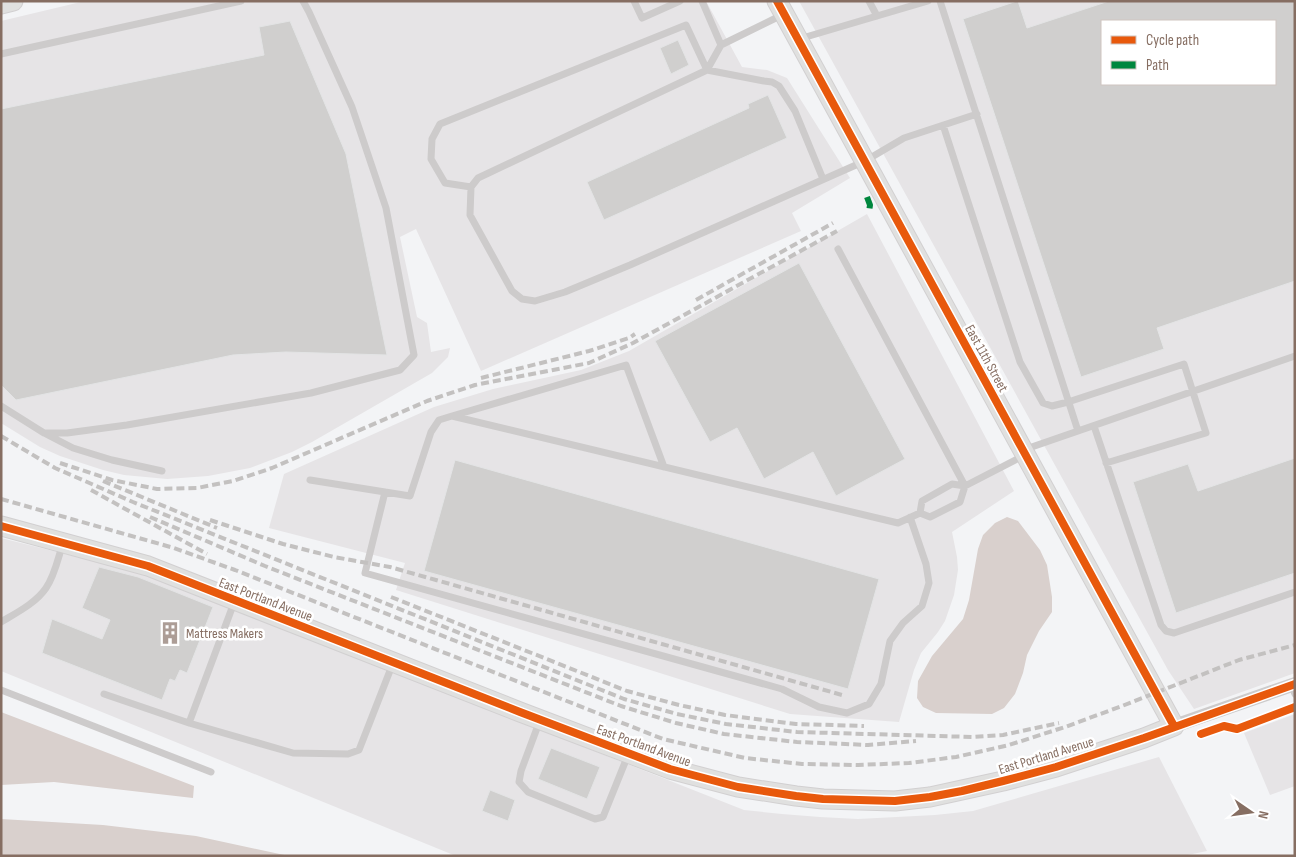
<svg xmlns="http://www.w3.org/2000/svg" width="1296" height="857" font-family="'Sofia Sans Condensed',sans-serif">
	<rect width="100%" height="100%" fill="#f3f4f6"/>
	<path fill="#e6e4e6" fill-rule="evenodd" d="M 85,1 L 706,1 L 742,67 L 767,70 L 787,78 L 850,178 L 792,213 L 801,231 L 481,371 L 416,229 L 400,237 L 417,317 L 427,323 L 431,352 L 450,348 L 448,357 L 432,373 L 312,442 L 292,452 L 250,468 L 208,476 L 167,479 L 124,475 L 103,470 L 60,456 L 40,447 L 1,423 L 1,21 Z
		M 799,1 L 1295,1 L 1295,673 L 1194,709 L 1168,670 ZM 1102,21 L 1275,21 L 1275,84 L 1102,84 Z
		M 867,214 L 1014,491 L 952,532 L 957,557 L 958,570 L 954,595 L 945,621 L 938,632 L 921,653 L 914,670 L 899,722 L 790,714 L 396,590 L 405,563 L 269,528 L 284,474 L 434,407 L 493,389 L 581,370 L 629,351 Z
		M 1,538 L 129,570 L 173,585 L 744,810 L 782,814 L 820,817 L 858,819 L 935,815 L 973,811 L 1159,757 L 1207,851 L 1183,856 L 456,856 L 1,671 Z
		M 1295,714 L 1295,786 L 1270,795 L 1244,733 Z"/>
	<path fill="#d9d0cd" d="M 1007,517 L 1018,521 L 1040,550 L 1047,565 L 1052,597 L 1052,612 L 1039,631 L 1027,655 L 1023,673 L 1015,694 L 1004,708 L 992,714 L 936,713 L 923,707 L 917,698 L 918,681 L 932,656 L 963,619 L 969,600 L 978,549 L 983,535 L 995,523 Z
		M 1,712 L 194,786 L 193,798 L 54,782 L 1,785 Z
		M 1,819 L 103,825 L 196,836 L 289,856 L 1,856 Z"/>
	<path fill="#d0cfce" stroke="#e3e4e5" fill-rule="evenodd" d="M 1017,1 L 1018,1 L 1027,28 L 1109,1 L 1295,1 L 1295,281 L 1157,328 L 1164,349 L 1081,377 L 963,19 ZM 1102,21 L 1275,21 L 1275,84 L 1102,84 Z
		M 290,21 L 346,154 L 387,355 L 286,352 L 233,355 L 16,400 L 1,385 L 1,109 L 264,55 L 259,27 Z
		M 678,40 L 689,65 L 671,74 L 660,48 Z
		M 768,95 L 787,138 L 604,220 L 587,182 L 749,108 L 748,104 Z
		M 799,263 L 905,459 L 836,496 L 813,452 L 764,479 L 737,428 L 710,442 L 655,341 Z
		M 1295,458 L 1295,573 L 1176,613 L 1133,482 L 1188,464 L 1198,491 Z
		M 455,460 L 879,579 L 848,689 L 424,571 Z
		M 99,567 L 138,577 L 213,607 L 187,673 L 180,670 L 175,681 L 170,679 L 162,700 L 42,653 L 52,619 L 102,639 L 110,620 L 82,608 Z
		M 551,748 L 600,767 L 587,799 L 538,779 Z
		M 490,790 L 515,800 L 508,821 L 482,811 Z"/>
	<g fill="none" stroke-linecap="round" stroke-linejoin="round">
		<defs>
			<path id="secondary" d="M 1,4 L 13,1
				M 1,526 L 148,566 L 520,712 L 670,769 L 738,787 L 796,796 L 823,799 L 895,801 L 930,797 L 1003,781 L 1056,767 L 1144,738 L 1174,726 L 777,1"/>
		</defs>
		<use href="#secondary" stroke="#d2d0d1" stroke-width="21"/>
		<path stroke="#cdcbcb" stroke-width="7" d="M 634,1 L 642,18 L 680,1
			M 702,1 L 721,45 L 784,14
			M 869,1 L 877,16
			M 940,1 L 1078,431
			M 799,39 L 928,1
			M 721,45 L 707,70 L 478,178 L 471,187 L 470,215 L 512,291 L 522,299 L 535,301 L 565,292 L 630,265 L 865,161 L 904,138 L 977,114
			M 1,54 L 241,1
			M 943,125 L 1020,362 L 1043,403 L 1052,406 L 1068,402 L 1184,364 L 1206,433 L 1106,463
			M 471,187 L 445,183 L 431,159 L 432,139 L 440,124 L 686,25 L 707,70 L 764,81 L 772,82 L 779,86 L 795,111 L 823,179
			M 838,249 L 965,486 L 1025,455
			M 1,406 L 44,433 L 67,433 L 127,425 L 311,393 L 400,370 L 414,355 L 386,208 L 352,107 L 309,12 L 303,1
			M 452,416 L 626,365 L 664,467
			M 1094,426 L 1161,625 L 1166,631 L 1174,633 L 1295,592
			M 46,434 L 73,448 L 112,460 L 162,471
			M 1023,450 L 1295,356
			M 310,480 L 410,496 L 431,432 L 439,420 L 452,416 L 898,523 L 920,513
			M 952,484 L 965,486 L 960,502 L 930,517 L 920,513 L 922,501 Z
			M 385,492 L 365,573 L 782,689 L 819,707 L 847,713 L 869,704 L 881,684 L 890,641 L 903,623 L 922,606 L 929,583 L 926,564 L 910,517
			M 1,622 C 16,613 36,603 46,588 C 55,575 58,558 63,543
			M 1291,685 L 1295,694
			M 1,690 L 211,772
			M 104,694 L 189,723 L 293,753 L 348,754 L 359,750 L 393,663
			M 540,720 L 521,771 L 519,782 L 528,792 L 595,819 L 603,817 L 628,755
			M 189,723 L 235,600"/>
		<path stroke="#cdcbcb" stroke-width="14" d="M 1174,726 L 1295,684"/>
		<use href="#secondary" stroke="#e0e0df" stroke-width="19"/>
		<path stroke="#c3c1c0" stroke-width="4" stroke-dasharray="8 4" stroke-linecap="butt" d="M 696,300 L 833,223
			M 481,378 L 589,351 L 629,338 L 635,334
			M 1,436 L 55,468 L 133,502 L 624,699 L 677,714 L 726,724 L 797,732 L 973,737 L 1003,735 L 1059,723
			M 60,463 L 112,480 L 157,489 L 197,488 L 233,481 L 272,468 L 427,401 L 475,385 L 589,363 L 633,343 L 837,231
			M 103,481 L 217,528
			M 91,490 L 207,554
			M 1,499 L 174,548 L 235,570 L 663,739 L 745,758 L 802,764 L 858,765 L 909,763 L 956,757 L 1009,745 L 1065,727 L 1122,706 L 1239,660 L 1295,645
			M 150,517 L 265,566 L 621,706 L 676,723 L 724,734 L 797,742 L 868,745 L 916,741
			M 210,520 L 283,544 L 334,557 L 390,567 L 842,695
			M 391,597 L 627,691 L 679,705 L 725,715 L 796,724 L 864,726"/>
		<path stroke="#00873e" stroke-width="6" stroke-dasharray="12 6" stroke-linecap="butt" d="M 867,197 L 870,205 L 869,212"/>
		<defs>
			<path id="cycleway" d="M 777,1 L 1174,726
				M 1,526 L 148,566 L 520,712 L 670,769 L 738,787 L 796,796 L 823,799 L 895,801 L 930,797 L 962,791 L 1003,781 L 1056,767 L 1144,738 L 1295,684
				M 1201,734 L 1224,726 L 1237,729 L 1295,707"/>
		</defs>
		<use href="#cycleway" stroke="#fff" stroke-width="11"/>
		<use href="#cycleway" stroke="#e8590c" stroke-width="8"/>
	</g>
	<defs>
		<symbol id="building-bare" viewBox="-9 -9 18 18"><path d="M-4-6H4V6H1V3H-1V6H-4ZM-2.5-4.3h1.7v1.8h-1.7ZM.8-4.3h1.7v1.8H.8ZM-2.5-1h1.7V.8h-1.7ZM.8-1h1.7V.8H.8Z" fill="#ac9d96" stroke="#fff" stroke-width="2.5" paint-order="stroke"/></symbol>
	</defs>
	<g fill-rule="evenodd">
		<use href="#building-bare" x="154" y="617" width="32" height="32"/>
	</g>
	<g text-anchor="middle" stroke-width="5" stroke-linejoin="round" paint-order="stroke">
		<g font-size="14" fill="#866e62" stroke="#fff">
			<text transform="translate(987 358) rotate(61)" y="5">East 11th Street</text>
			<text transform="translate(266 599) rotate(21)" y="5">East Portland Avenue</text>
			<text transform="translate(644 745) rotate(20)" y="5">East Portland Avenue</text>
			<text transform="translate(1046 755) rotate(-17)" y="5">East Portland Avenue</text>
		</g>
		<g font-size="14" fill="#866e62" stroke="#fff" text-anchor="start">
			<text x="186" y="638">Mattress Makers</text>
		</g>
	</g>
	<rect width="1296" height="857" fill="none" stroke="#866e62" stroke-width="5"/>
	<rect x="1101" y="20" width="175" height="65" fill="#ffffff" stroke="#cfc5c0"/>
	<rect x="1111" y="36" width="25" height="8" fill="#e8590c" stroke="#cfc5c0"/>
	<text x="1146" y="45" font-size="15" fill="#866e62">Cycle path</text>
	<rect x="1111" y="61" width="25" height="8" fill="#00873e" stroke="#cfc5c0"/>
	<text x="1146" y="70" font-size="15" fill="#866e62">Path</text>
	<g transform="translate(1251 812) rotate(103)" stroke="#ffffff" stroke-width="4" paint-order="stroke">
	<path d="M0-4L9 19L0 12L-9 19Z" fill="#866e62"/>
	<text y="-8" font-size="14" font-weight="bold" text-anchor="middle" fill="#866e62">N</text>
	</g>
</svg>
